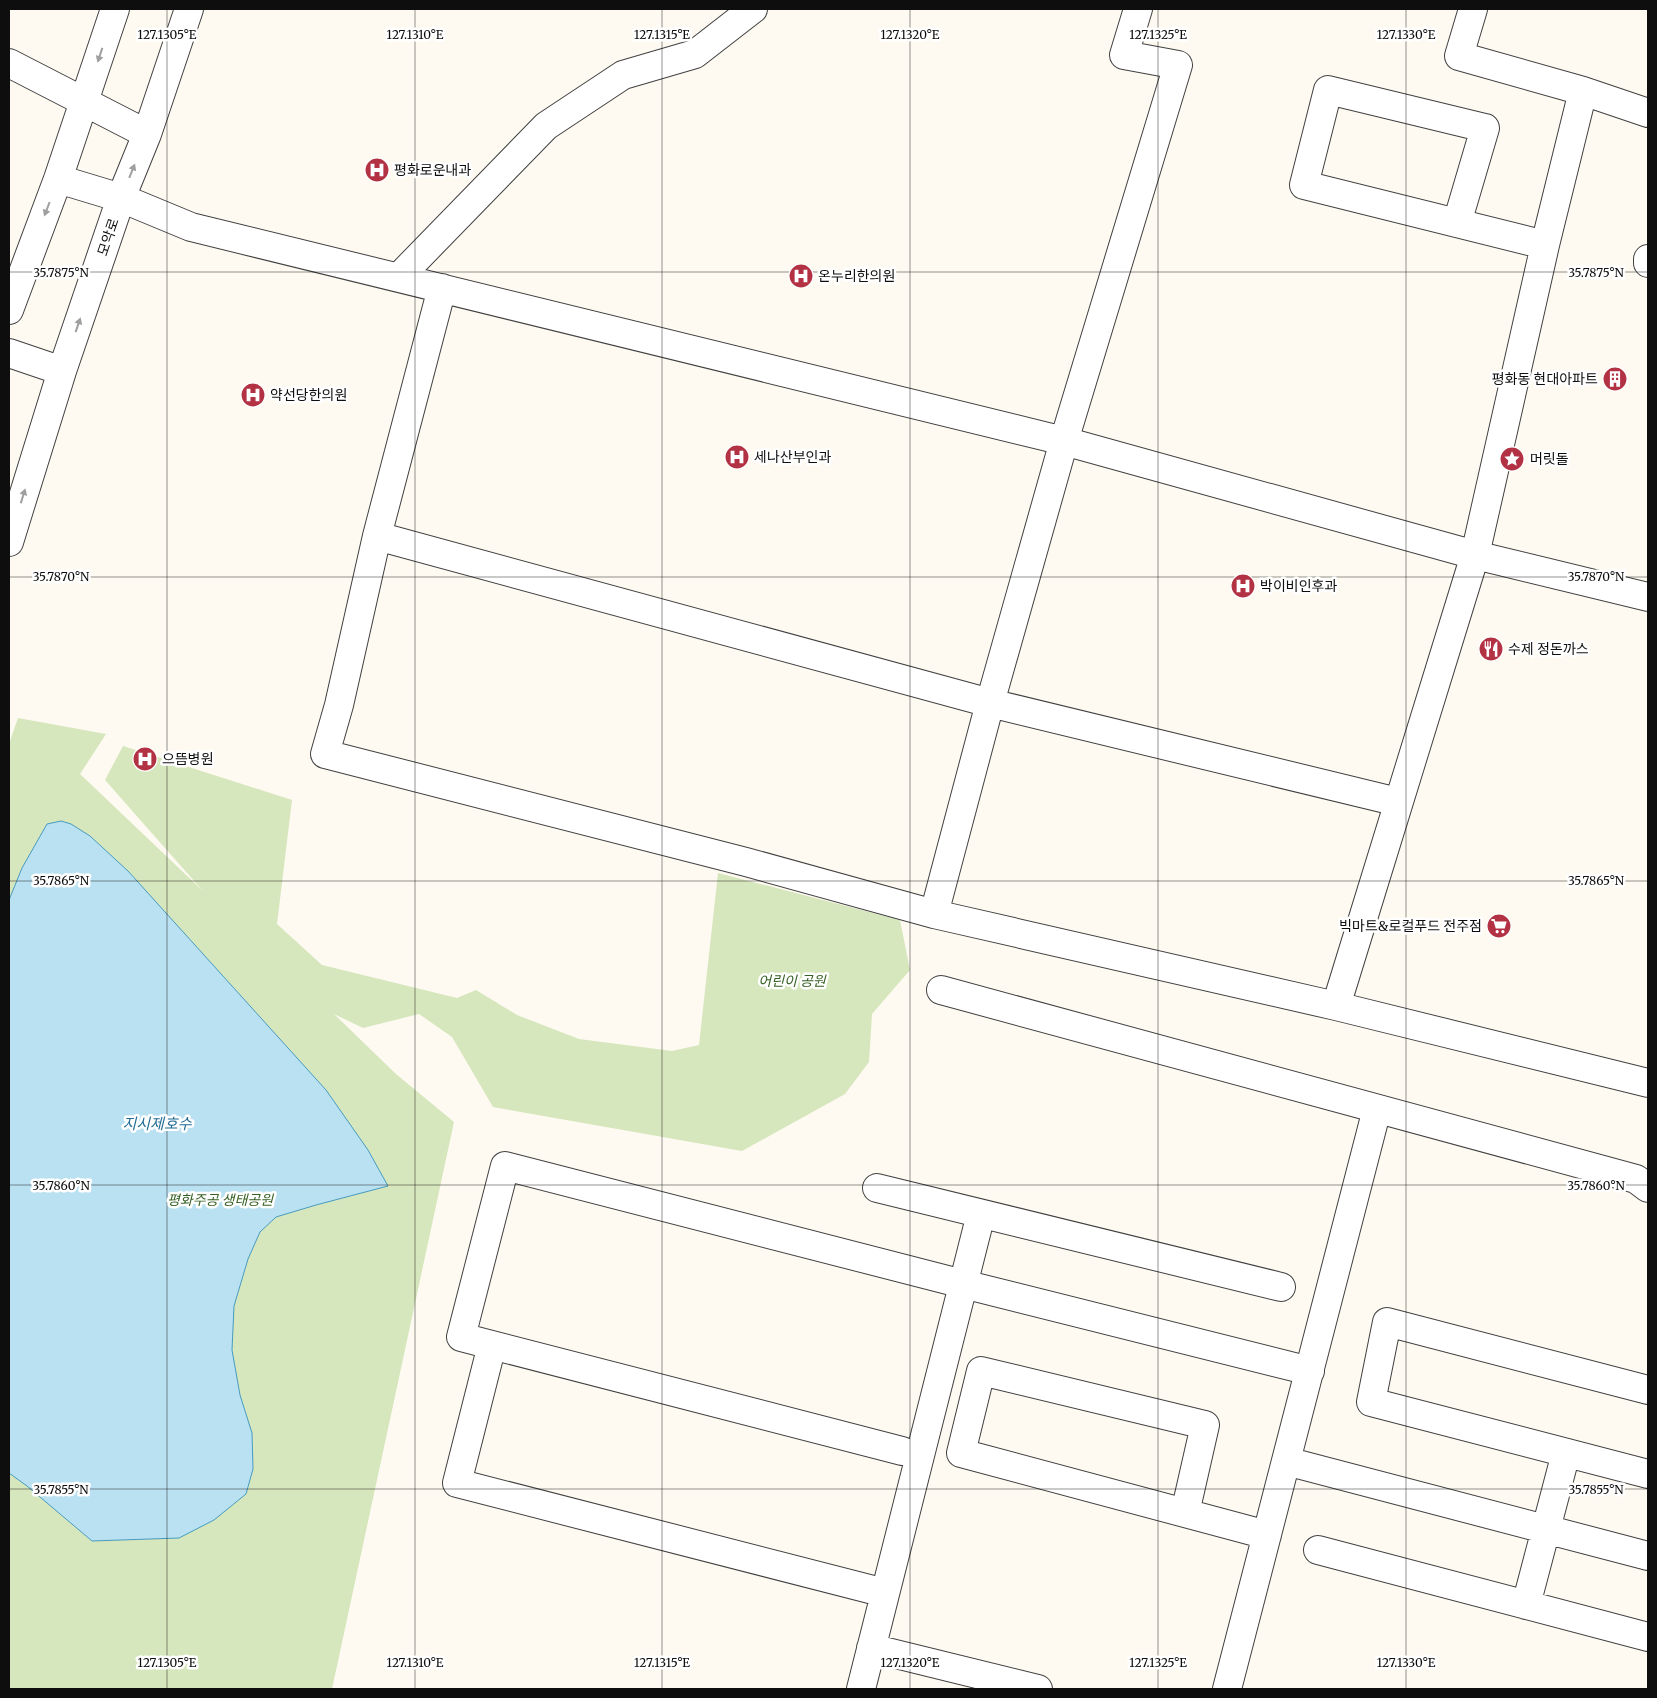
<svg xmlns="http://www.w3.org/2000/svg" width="1657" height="1698" font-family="Merriweather,'Noto Sans KR',serif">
	<rect width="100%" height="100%" fill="#fefaf1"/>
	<path fill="#d6e6bd" d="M 18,718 L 106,734 L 80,774 L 202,890 L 105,780 L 123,746 L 292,800 L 277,924 L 322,965 L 457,998 L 476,990 L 517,1015 L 579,1039 L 672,1051 L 699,1045 L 718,873 L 900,920 L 910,970 L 872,1014 L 869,1062 L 845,1094 L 742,1151 L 493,1107 L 452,1037 L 419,1014 L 363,1028 L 334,1014 L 396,1074 L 454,1122 L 332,1689 L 9,1689 L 9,744 Z"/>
	<path fill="#bae1f1" stroke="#479bc1" d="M 61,821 L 71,824 L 90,836 L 128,871 L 326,1090 L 368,1150 L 388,1186 L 316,1205 L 276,1217 L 260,1232 L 248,1259 L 234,1306 L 232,1350 L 240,1395 L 252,1433 L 253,1469 L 246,1494 L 214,1520 L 179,1538 L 92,1541 L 27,1486 L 9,1473 L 9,900 L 22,868 L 47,824 Z"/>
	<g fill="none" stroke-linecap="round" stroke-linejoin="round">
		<defs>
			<path id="minor" d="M 1473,9 L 1459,56 L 1583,91 L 1648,113
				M 9,63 L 147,134
				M 58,179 L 121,198 L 191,227 L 1064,441 L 1475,555 L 1648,597
				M 1457,223 L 1485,128 L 1328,90 L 1304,185 L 1545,245
				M 1648,259 L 1648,263
				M 399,277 L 546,126 L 623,75 L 695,54 L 753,9
				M 442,288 L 377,536 L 339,705 L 325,754 L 746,862 L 934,914 L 1336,1006 L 1648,1083
				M 9,310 L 58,179 L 115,9
				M 9,353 L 62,371
				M 377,536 L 990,703 L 1398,802
				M 9,542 L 62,371 L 121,198 L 147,134 L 189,9
				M 934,914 L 990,703 L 1064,441 L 1178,65 L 1124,55 L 1138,9
				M 941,990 L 1636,1179 L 1648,1188
				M 1336,1006 L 1475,555 L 1545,245 L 1583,91
				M 877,1188 L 1281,1287
				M 492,1345 L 457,1483 L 885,1593
				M 1648,1390 L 1387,1322 L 1371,1402 L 1648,1474
				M 902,1451 L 461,1337 L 505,1166 L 963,1284 L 1310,1371
				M 1286,1461 L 1648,1556
				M 1185,1513 L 1205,1425 L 981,1371 L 961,1453 L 1267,1535
				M 1318,1550 L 1648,1637
				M 1526,1605 L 1566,1453
				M 871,1648 L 1038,1689
				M 861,1689 L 981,1214
				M 1227,1689 L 1377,1109"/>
		</defs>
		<use href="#minor" stroke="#414141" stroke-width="30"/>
		<use href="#minor" stroke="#fff" stroke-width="28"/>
	</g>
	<defs><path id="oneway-solid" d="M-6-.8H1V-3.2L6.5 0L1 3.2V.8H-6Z" transform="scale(1.25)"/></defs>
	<g fill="#9f9f9f">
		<use href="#oneway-solid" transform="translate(100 55) rotate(108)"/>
		<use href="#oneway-solid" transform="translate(132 171) rotate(-68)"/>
		<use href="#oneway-solid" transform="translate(47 209) rotate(111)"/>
		<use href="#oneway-solid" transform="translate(78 325) rotate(-71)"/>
		<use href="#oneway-solid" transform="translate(23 496) rotate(-73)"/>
	</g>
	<path fill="none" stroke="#0e0e0e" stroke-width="1" stroke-opacity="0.45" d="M 167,9 L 167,1689M 415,9 L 415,1689M 662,9 L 662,1689M 910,9 L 910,1689M 1158,9 L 1158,1689M 1406,9 L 1406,1689M 9,272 L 1648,272M 9,577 L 1648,577M 9,881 L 1648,881M 9,1185 L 1648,1185M 9,1489 L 1648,1489"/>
	<defs>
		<symbol id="hospital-disc" viewBox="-11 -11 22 22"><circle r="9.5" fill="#b23244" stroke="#fff"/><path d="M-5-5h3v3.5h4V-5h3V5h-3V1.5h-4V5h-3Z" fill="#fff"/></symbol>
		<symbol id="building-disc" viewBox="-11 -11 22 22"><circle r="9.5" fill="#b23244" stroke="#fff"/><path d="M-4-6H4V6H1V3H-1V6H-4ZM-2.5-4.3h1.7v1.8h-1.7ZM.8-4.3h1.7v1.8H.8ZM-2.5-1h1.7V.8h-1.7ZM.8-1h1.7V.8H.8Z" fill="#fff"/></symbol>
		<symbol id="sight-disc" viewBox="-11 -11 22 22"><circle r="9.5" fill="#b23244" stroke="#fff"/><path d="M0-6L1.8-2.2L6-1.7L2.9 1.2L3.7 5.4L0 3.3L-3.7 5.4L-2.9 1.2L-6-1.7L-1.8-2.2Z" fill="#fff"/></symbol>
		<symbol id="restaurant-disc" viewBox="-11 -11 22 22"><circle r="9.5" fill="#b23244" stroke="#fff"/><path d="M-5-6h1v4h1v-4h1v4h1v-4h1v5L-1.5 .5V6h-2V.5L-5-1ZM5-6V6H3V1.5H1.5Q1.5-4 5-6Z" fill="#fff"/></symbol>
		<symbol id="supermarket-disc" viewBox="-11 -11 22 22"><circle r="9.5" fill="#b23244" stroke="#fff"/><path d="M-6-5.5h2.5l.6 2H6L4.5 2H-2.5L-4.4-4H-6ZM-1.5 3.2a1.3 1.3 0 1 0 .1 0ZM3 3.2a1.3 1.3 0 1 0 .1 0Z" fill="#fff"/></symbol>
	</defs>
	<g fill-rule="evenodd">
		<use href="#hospital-disc" x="363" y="156" width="28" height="28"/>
		<use href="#hospital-disc" x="787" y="262" width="28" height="28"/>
		<use href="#building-disc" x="1601" y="365" width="28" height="28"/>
		<use href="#hospital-disc" x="239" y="381" width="28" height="28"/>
		<use href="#hospital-disc" x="723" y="443" width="28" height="28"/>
		<use href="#sight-disc" x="1498" y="445" width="28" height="28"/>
		<use href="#hospital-disc" x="1229" y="572" width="28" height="28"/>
		<use href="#restaurant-disc" x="1477" y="635" width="28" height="28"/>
		<use href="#hospital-disc" x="131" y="745" width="28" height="28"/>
		<use href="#supermarket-disc" x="1485" y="912" width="28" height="28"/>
	</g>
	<g text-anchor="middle" stroke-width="5" stroke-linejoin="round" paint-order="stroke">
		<g font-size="14" fill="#0e0e0e" stroke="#fff" text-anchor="start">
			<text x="394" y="175">평화로운내과</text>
			<text x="818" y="281">온누리한의원</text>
			<text x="1598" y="384" text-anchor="end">평화동 현대아파트</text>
			<text x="270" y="400">약선당한의원</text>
			<text x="754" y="462">세나산부인과</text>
			<text x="1530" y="464">머릿돌</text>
			<text x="1260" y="591">박이비인후과</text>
			<text x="1508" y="654">수제 정돈까스</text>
			<text x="162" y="764">으뜸병원</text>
			<text x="1482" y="931" text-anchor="end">빅마트&amp;로컬푸드 전주점</text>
		</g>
		<g font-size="14" fill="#0e0e0e" stroke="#fff">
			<text transform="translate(108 237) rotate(-71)" y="5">모악로</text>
		</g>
		<g font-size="14" font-style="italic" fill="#366124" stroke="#fff">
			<text x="792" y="986">어린이 공원</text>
			<text x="220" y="1205">평화주공 생태공원</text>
		</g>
		<g font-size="15" font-style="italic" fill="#226d95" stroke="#fff">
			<text x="157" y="1129">지시제호수</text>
		</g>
	</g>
	<g font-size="12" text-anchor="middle" fill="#0e0e0e" stroke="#fff" stroke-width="5" stroke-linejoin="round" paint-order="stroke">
		<text x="167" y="39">127.1305°E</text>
		<text x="415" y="39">127.1310°E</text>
		<text x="662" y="39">127.1315°E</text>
		<text x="910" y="39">127.1320°E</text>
		<text x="1158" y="39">127.1325°E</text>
		<text x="1406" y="39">127.1330°E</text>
		<text x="61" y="277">35.7875°N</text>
		<text x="1596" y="277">35.7875°N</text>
		<text x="61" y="581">35.7870°N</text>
		<text x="1596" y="581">35.7870°N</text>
		<text x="61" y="885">35.7865°N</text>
		<text x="1596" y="885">35.7865°N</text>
		<text x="61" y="1190">35.7860°N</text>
		<text x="1596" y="1190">35.7860°N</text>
		<text x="61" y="1494">35.7855°N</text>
		<text x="1596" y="1494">35.7855°N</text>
		<text x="167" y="1667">127.1305°E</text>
		<text x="415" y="1667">127.1310°E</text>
		<text x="662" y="1667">127.1315°E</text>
		<text x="910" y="1667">127.1320°E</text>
		<text x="1158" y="1667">127.1325°E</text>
		<text x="1406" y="1667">127.1330°E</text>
	</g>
	<rect width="1657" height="1698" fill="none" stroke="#0e0e0e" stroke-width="20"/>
</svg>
